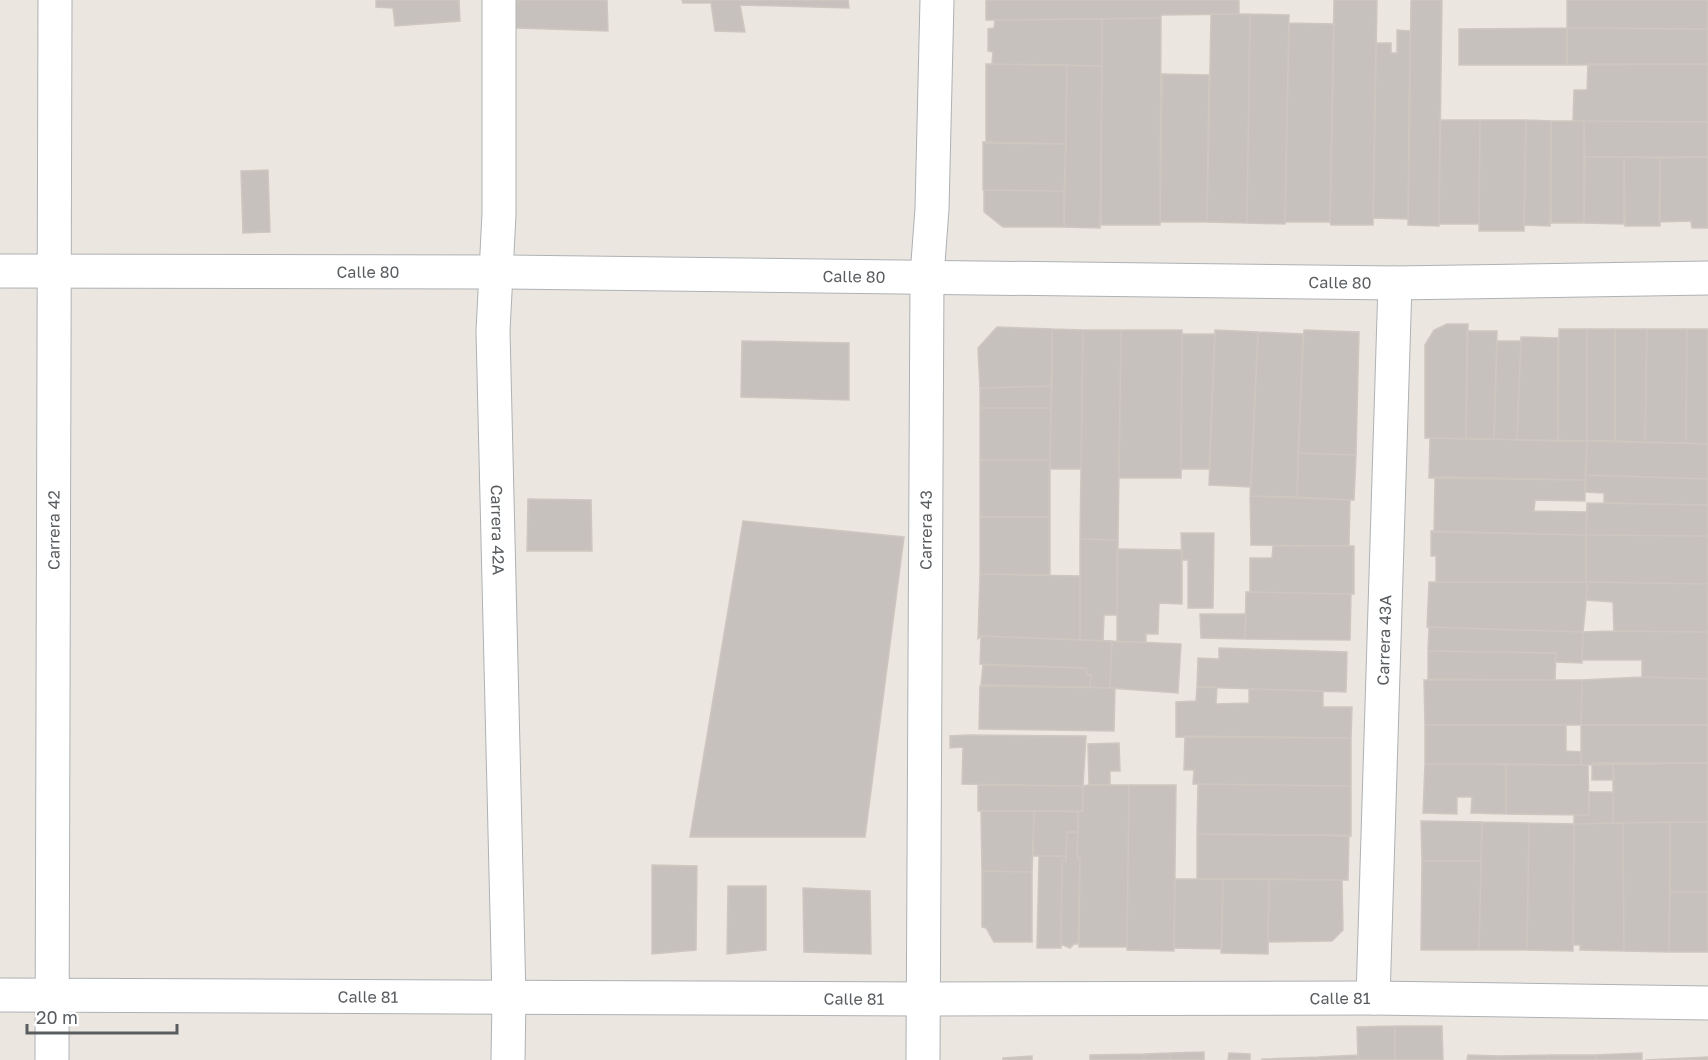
<svg xmlns="http://www.w3.org/2000/svg" width="1708" height="1060" font-family="'Golos Text',sans-serif">
	<rect width="100%" height="100%" fill="#ebe6e0"/>
	<path fill="#c6c1bd" stroke="#cec7c0" stroke-width="1.5" d="M 376,0 L 459,0 L 460,21 L 395,26 L 393,8 L 376,7 Z
		M 517,0 L 607,0 L 608,31 L 516,28 Z
		M 682,0 L 848,0 L 849,8 L 740,5 L 745,32 L 715,31 L 711,3 L 683,3 Z
		M 986,0 L 1239,0 L 1239,14 L 1161,15 L 1161,18 L 986,20 Z
		M 1334,0 L 1377,0 L 1373,225 L 1331,225 L 1330,222 Z
		M 1411,0 L 1442,0 L 1439,226 L 1408,225 Z
		M 1567,0 L 1708,0 L 1708,29 L 1567,28 Z
		M 1211,14 L 1250,14 L 1247,223 L 1207,222 Z
		M 1250,14 L 1289,15 L 1285,224 L 1247,223 Z
		M 1161,18 L 1160,225 L 1101,225 L 1102,19 Z
		M 1102,19 L 1102,66 L 992,64 L 993,52 L 988,51 L 988,29 L 994,28 L 995,20 Z
		M 1289,23 L 1334,24 L 1330,222 L 1285,222 Z
		M 1567,28 L 1708,29 L 1708,64 L 1567,65 Z
		M 1567,28 L 1567,65 L 1459,65 L 1459,29 Z
		M 1397,30 L 1410,31 L 1408,219 L 1373,218 L 1376,43 L 1391,43 L 1391,53 L 1397,53 Z
		M 986,64 L 1067,65 L 1066,144 L 986,143 Z
		M 1588,64 L 1708,64 L 1708,122 L 1573,121 L 1574,90 L 1587,90 Z
		M 1067,65 L 1102,66 L 1100,228 L 1064,227 Z
		M 1162,74 L 1209,75 L 1207,222 L 1160,222 Z
		M 1440,120 L 1480,120 L 1479,224 L 1439,224 Z
		M 1480,120 L 1526,120 L 1524,231 L 1479,231 Z
		M 1526,120 L 1551,121 L 1550,226 L 1524,225 Z
		M 1551,121 L 1584,121 L 1584,223 L 1551,223 Z
		M 1584,121 L 1708,122 L 1708,157 L 1585,157 Z
		M 983,142 L 1066,144 L 1064,191 L 983,190 Z
		M 1585,157 L 1624,157 L 1624,224 L 1584,223 Z
		M 1624,157 L 1660,158 L 1660,226 L 1625,226 Z
		M 1708,157 L 1708,228 L 1692,228 L 1691,221 L 1659,222 L 1660,158 Z
		M 268,170 L 270,232 L 243,233 L 241,171 Z
		M 984,190 L 1064,191 L 1064,227 L 1003,227 L 984,212 Z
		M 1447,324 L 1468,324 L 1466,439 L 1425,438 L 1425,345 L 1434,330 Z
		M 997,327 L 1052,329 L 1052,386 L 980,388 L 978,348 Z
		M 1052,329 L 1083,330 L 1081,469 L 1050,469 Z
		M 1559,329 L 1587,329 L 1587,441 L 1558,441 Z
		M 1587,329 L 1615,329 L 1615,441 L 1587,441 Z
		M 1615,329 L 1647,329 L 1645,442 L 1615,441 Z
		M 1647,329 L 1687,329 L 1686,443 L 1645,442 Z
		M 1687,329 L 1708,329 L 1708,444 L 1686,443 Z
		M 1083,330 L 1121,330 L 1118,540 L 1080,539 Z
		M 1121,330 L 1182,330 L 1181,478 L 1119,478 Z
		M 1215,330 L 1258,332 L 1251,487 L 1209,485 Z
		M 1304,330 L 1359,332 L 1356,455 L 1298,453 Z
		M 1467,331 L 1497,331 L 1494,439 L 1466,439 Z
		M 1258,332 L 1303,334 L 1297,497 L 1250,496 Z
		M 1182,334 L 1215,334 L 1209,469 L 1181,469 Z
		M 1521,337 L 1558,338 L 1558,441 L 1517,440 Z
		M 742,341 L 849,343 L 849,400 L 741,397 Z
		M 1497,341 L 1521,341 L 1517,440 L 1494,439 Z
		M 1052,386 L 1051,408 L 980,408 L 980,388 Z
		M 980,408 L 1051,408 L 1050,460 L 980,460 Z
		M 1430,438 L 1587,441 L 1585,480 L 1429,478 Z
		M 1587,441 L 1708,444 L 1708,479 L 1586,475 Z
		M 1298,453 L 1356,455 L 1354,500 L 1297,497 Z
		M 980,460 L 1050,460 L 1050,517 L 980,517 Z
		M 1586,475 L 1708,479 L 1708,505 L 1604,503 L 1604,493 L 1585,492 Z
		M 1435,477 L 1585,480 L 1585,501 L 1535,500 L 1534,511 L 1587,512 L 1586,535 L 1434,532 Z
		M 1250,496 L 1350,500 L 1349,546 L 1251,545 Z
		M 528,499 L 591,500 L 592,551 L 527,551 Z
		M 1587,503 L 1708,505 L 1708,536 L 1586,535 Z
		M 980,517 L 1050,517 L 1050,575 L 980,574 Z
		M 743,521 L 904,537 L 865,837 L 690,837 Z
		M 1431,531 L 1586,535 L 1586,582 L 1436,582 L 1436,556 L 1431,556 Z
		M 1181,533 L 1214,533 L 1213,608 L 1188,608 L 1188,560 L 1182,560 Z
		M 1586,535 L 1708,536 L 1708,584 L 1586,582 Z
		M 1080,539 L 1118,540 L 1117,615 L 1104,615 L 1103,641 L 1080,640 Z
		M 1273,546 L 1354,546 L 1354,594 L 1250,592 L 1250,558 L 1272,558 Z
		M 1117,549 L 1182,550 L 1182,604 L 1159,603 L 1158,634 L 1146,634 L 1146,642 L 1117,642 Z
		M 980,574 L 1080,576 L 1080,640 L 981,636 L 978,639 Z
		M 1429,582 L 1588,582 L 1583,632 L 1427,627 Z
		M 1588,582 L 1708,584 L 1708,632 L 1614,631 L 1613,602 L 1586,600 Z
		M 1246,592 L 1351,594 L 1350,640 L 1245,639 Z
		M 1200,614 L 1246,614 L 1245,639 L 1201,638 Z
		M 1429,627 L 1583,632 L 1582,663 L 1555,662 L 1556,653 L 1428,651 Z
		M 1614,631 L 1708,632 L 1708,679 L 1642,677 L 1642,660 L 1582,660 L 1583,632 Z
		M 981,636 L 1112,641 L 1110,688 L 1090,687 L 1091,675 L 1087,675 L 1086,668 L 980,664 Z
		M 1112,641 L 1181,644 L 1178,693 L 1110,688 Z
		M 1219,648 L 1347,652 L 1346,692 L 1197,687 L 1198,658 L 1219,659 Z
		M 1428,651 L 1556,653 L 1555,680 L 1428,679 Z
		M 983,665 L 1086,668 L 1087,675 L 1091,675 L 1090,687 L 981,685 Z
		M 1642,677 L 1708,679 L 1708,725 L 1581,725 L 1582,680 Z
		M 1424,680 L 1582,680 L 1581,725 L 1425,725 Z
		M 980,686 L 1115,688 L 1114,731 L 979,729 Z
		M 1197,687 L 1217,687 L 1216,704 L 1249,703 L 1249,689 L 1323,691 L 1323,707 L 1352,707 L 1351,738 L 1176,737 L 1176,702 L 1196,701 Z
		M 1425,725 L 1566,725 L 1566,751 L 1581,752 L 1581,765 L 1425,764 Z
		M 1581,725 L 1708,725 L 1708,763 L 1581,765 Z
		M 967,735 L 1086,736 L 1083,786 L 962,784 L 963,747 L 950,748 L 950,736 Z
		M 1185,736 L 1351,738 L 1351,786 L 1193,784 L 1194,770 L 1184,770 Z
		M 1119,743 L 1120,771 L 1110,771 L 1110,785 L 1089,785 L 1088,744 Z
		M 1592,763 L 1613,763 L 1614,780 L 1592,780 Z
		M 1613,763 L 1708,763 L 1708,822 L 1613,823 Z
		M 1425,764 L 1506,764 L 1506,814 L 1471,813 L 1472,797 L 1457,797 L 1457,814 L 1423,813 Z
		M 1506,764 L 1588,765 L 1589,815 L 1506,814 Z
		M 1198,784 L 1351,786 L 1351,836 L 1197,834 Z
		M 978,785 L 1083,786 L 1083,811 L 978,811 Z
		M 1089,785 L 1129,785 L 1127,947 L 1079,947 L 1080,857 L 1077,858 L 1078,812 L 1083,811 L 1083,786 Z
		M 1129,785 L 1176,785 L 1174,951 L 1127,950 Z
		M 1589,792 L 1613,792 L 1613,823 L 1574,824 L 1574,815 L 1589,815 Z
		M 981,811 L 1034,811 L 1032,872 L 982,871 Z
		M 1034,811 L 1078,812 L 1078,832 L 1067,832 L 1066,856 L 1033,856 Z
		M 1421,821 L 1482,822 L 1481,861 L 1422,861 Z
		M 1482,822 L 1529,823 L 1527,950 L 1479,950 Z
		M 1670,822 L 1669,952 L 1624,951 L 1623,823 Z
		M 1670,822 L 1708,822 L 1708,892 L 1670,892 Z
		M 1529,823 L 1574,824 L 1573,951 L 1527,950 Z
		M 1623,823 L 1624,951 L 1580,950 L 1580,945 L 1573,945 L 1574,824 Z
		M 1067,832 L 1078,832 L 1077,858 L 1080,857 L 1078,944 L 1074,944 L 1070,948 L 1061,944 L 1062,860 L 1066,861 Z
		M 1197,834 L 1349,835 L 1348,880 L 1197,879 Z
		M 1039,856 L 1066,856 L 1066,861 L 1062,860 L 1061,948 L 1037,948 Z
		M 1422,861 L 1481,861 L 1479,950 L 1421,950 Z
		M 652,865 L 697,866 L 696,950 L 652,954 Z
		M 982,871 L 1032,872 L 1032,942 L 994,942 L 986,928 L 982,927 Z
		M 1175,879 L 1223,879 L 1222,949 L 1174,948 Z
		M 1223,879 L 1269,879 L 1268,954 L 1221,953 Z
		M 1269,879 L 1342,880 L 1343,930 L 1332,941 L 1268,942 Z
		M 728,886 L 766,886 L 766,950 L 727,954 Z
		M 803,888 L 870,891 L 871,954 L 804,952 Z
		M 1670,892 L 1708,892 L 1708,952 L 1669,952 Z
		M 1395,1026 L 1442,1026 L 1443,1060 L 1395,1060 Z
		M 1395,1026 L 1395,1060 L 1358,1060 L 1357,1027 Z
		M 1204,1052 L 1204,1060 L 1170,1060 L 1170,1053 Z
		M 1170,1053 L 1170,1060 L 1144,1060 L 1144,1054 Z
		M 1229,1053 L 1250,1054 L 1250,1060 L 1228,1060 Z
		M 1642,1053 L 1642,1060 L 1596,1060 L 1596,1055 Z
		M 1144,1054 L 1144,1060 L 1090,1060 L 1090,1055 Z
		M 1358,1055 L 1358,1060 L 1319,1060 L 1319,1057 Z
		M 1468,1055 L 1498,1056 L 1498,1060 L 1467,1060 Z
		M 1548,1055 L 1596,1055 L 1596,1060 L 1549,1060 Z
		M 1548,1055 L 1549,1060 L 1498,1060 L 1498,1056 Z
		M 1032,1056 L 1032,1060 L 1003,1060 L 1003,1058 Z
		M 1319,1057 L 1319,1060 L 1262,1060 L 1262,1059 Z
		M 1708,1057 L 1708,1060 L 1645,1060 Z"/>
	<g fill="none" stroke-linecap="round" stroke-linejoin="round">
		<defs>
			<g id="street">
				<path id="s1" d="M 499,0 L 499,214 L 493,331 L 509,998 L 508,1060"/>
				<path id="s2" d="M 0,271 L 498,272 L 1395,283 L 1708,278"/>
				<path id="s3" d="M 1373,998 L 1395,283"/>
				<path id="s4" d="M 923,999 L 1373,998 L 1708,1003"/>
				<path id="s5" d="M 52,1060 L 55,0"/>
			</g>
			<g id="secondary">
				<path id="s6" d="M 0,995 L 923,999"/>
				<path id="s7" d="M 923,1060 L 927,276 L 932,209 L 937,0"/>
			</g>
		</defs>
		<use href="#street" stroke="#aeb2b5" stroke-width="35"/>
		<use href="#secondary" stroke="#adb1b5" stroke-width="35"/>
		<use href="#street" stroke="#fff" stroke-width="33"/>
		<use href="#secondary" stroke="#fff" stroke-width="33"/>
	</g>
	<g text-anchor="middle" stroke-width="5" stroke-linejoin="round" paint-order="stroke">
		<g font-size="16" fill="#595d60" stroke="#fff">
			<text dy="6" stroke="none"><textPath href="#s2" startOffset="368">Calle 80</textPath></text>
			<text dy="6" stroke="none"><textPath href="#s2" startOffset="854">Calle 80</textPath></text>
			<text dy="6" stroke="none"><textPath href="#s2" startOffset="1340">Calle 80</textPath></text>
			<text dy="6" stroke="none"><textPath href="#s5" startOffset="530">Carrera 42</textPath></text>
			<text dy="6" stroke="none"><textPath href="#s1" startOffset="530">Carrera 42A</textPath></text>
			<text dy="6" stroke="none"><textPath href="#s7" startOffset="530">Carrera 43</textPath></text>
			<text dy="6" stroke="none"><textPath href="#s3" startOffset="358">Carrera 43A</textPath></text>
			<text dy="6" stroke="none"><textPath href="#s6" startOffset="368">Calle 81</textPath></text>
			<text dy="6" stroke="none"><textPath href="#s4" startOffset="417">Calle 81</textPath></text>
			<text dy="6" stroke="none"><textPath href="#s6" startOffset="854">Calle 81</textPath></text>
		</g>
	</g>
	<path d="M27 1024v9h150v-9" fill="none" stroke="#595d60" stroke-width="3"/>
	<text x="36" y="1024" font-size="18" fill="#595d60" stroke="#ffffff" stroke-width="4.5" paint-order="stroke">20 m</text>
</svg>
